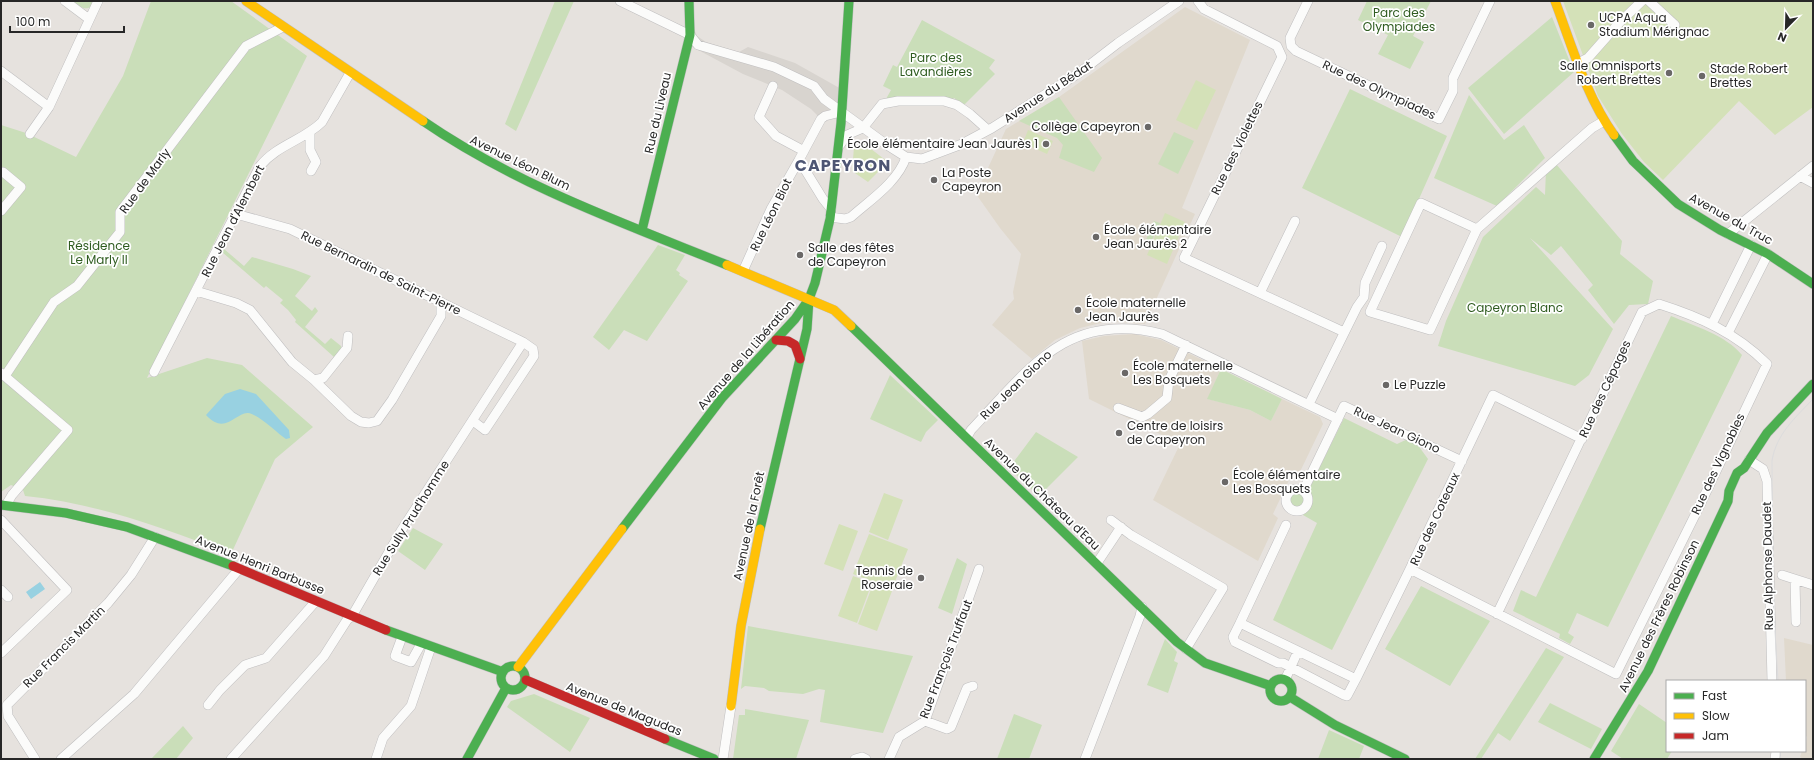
<svg xmlns="http://www.w3.org/2000/svg" width="1814" height="760" font-family="Poppins,sans-serif">
	<rect width="100%" height="100%" fill="#e6e2de"/>
	<path fill="#e0d9cd" d="M 1185,7 L 1250,40 L 1182,208 L 1195,214 L 1145,324 L 1109,321 L 1080,328 L 1055,340 L 1032,359 L 992,325 L 1014,299 L 1013,292 L 1021,254 L 1000,228 L 976,194 L 1006,129 L 1059,97 Z
		M 1134,334 L 1161,340 L 1221,369 L 1208,399 L 1250,410 L 1271,421 L 1282,399 L 1320,417 L 1323,424 L 1296,480 L 1290,478 L 1273,514 L 1278,518 L 1258,561 L 1153,500 L 1180,444 L 1089,399 L 1082,341 L 1104,336 Z
		M 1784,638 L 1813,645 L 1813,759 L 1803,759 L 1800,757 L 1802,751 L 1805,751 L 1807,737 L 1805,735 L 1805,681 L 1786,681 Z"/>
	<path fill="#cadeb9" d="M 72,1 L 94,1 C 89,14 80,7 72,1 Z
		M 151,1 L 231,1 L 307,56 L 147,378 L 207,358 L 242,365 L 313,427 L 275,459 L 231,554 C 164,528 96,503 25,496 L 23,490 L 11,485 L 1,492 L 1,125 L 26,133 L 76,157 L 123,76 Z
		M 555,1 L 574,1 L 516,131 L 505,124 Z
		M 1367,1 L 1431,1 L 1413,36 L 1424,42 L 1410,69 L 1378,54 L 1388,35 L 1358,20 Z
		M 1552,17 L 1574,72 L 1504,134 L 1468,88 Z
		M 922,20 L 995,60 L 989,68 L 995,74 L 964,105 L 954,98 L 951,101 L 886,99 L 891,90 L 883,86 L 893,65 L 897,67 Z
		M 1350,89 L 1447,136 L 1402,237 L 1302,188 Z
		M 1469,95 L 1504,140 L 1524,125 L 1545,158 L 1497,206 L 1434,178 Z
		M 1059,97 L 1102,158 L 1094,172 L 1059,158 L 1063,145 L 1057,138 L 1019,121 Z
		M 1174,132 L 1194,141 L 1178,174 L 1158,164 Z
		M 1556,164 L 1622,241 L 1620,254 L 1653,281 L 1648,304 L 1629,305 L 1614,324 L 1588,290 L 1593,285 L 1561,246 L 1551,255 L 1530,238 L 1613,329 L 1589,375 L 1575,386 L 1438,346 L 1446,321 L 1483,237 L 1536,187 L 1545,195 L 1546,170 Z
		M 1154,221 L 1160,223 L 1151,242 L 1146,240 Z
		M 658,245 L 685,255 L 676,270 L 680,273 L 679,275 L 688,281 L 647,341 L 624,330 L 609,350 L 593,337 Z
		M 224,249 L 244,266 L 252,257 L 293,269 L 311,276 L 295,296 L 312,311 L 315,307 L 318,311 L 305,327 L 325,344 L 331,338 L 341,346 L 341,349 L 334,357 L 295,322 L 296,320 L 288,310 L 280,303 L 283,300 L 266,286 L 264,288 L 222,252 Z
		M 1671,316 C 1694,326 1726,335 1742,355 L 1608,627 L 1577,613 L 1568,633 L 1574,637 L 1570,644 L 1559,638 L 1560,634 L 1513,611 L 1521,590 L 1536,597 Z
		M 1221,369 L 1282,399 L 1271,421 L 1250,410 L 1207,399 Z
		M 890,375 L 938,420 L 926,432 L 921,442 L 870,419 Z
		M 1344,418 L 1397,444 L 1412,437 L 1428,459 L 1332,650 L 1273,620 L 1317,523 L 1303,515 L 1310,499 L 1310,487 Z
		M 1036,432 L 1078,457 L 1039,496 L 1009,468 Z
		M1290 500a7 7 0 1 1 14 0a7 7 0 1 1-14 0Z
		M 413,528 L 443,544 L 425,570 L 398,551 Z
		M 957,558 L 967,564 L 952,614 L 938,608 Z
		M 1421,586 L 1490,621 L 1450,686 L 1385,649 Z
		M 748,626 L 913,656 L 883,733 L 820,722 L 825,690 L 819,689 L 803,694 L 769,691 L 764,688 L 745,686 L 741,689 Z
		M 1165,639 L 1177,652 L 1174,661 L 1178,663 L 1168,693 L 1147,685 Z
		M 1546,648 L 1564,657 L 1510,741 L 1498,733 L 1481,759 L 1475,759 Z
		M 534,694 L 590,718 L 570,752 L 507,707 L 511,701 Z
		M 1550,703 L 1602,729 L 1591,749 L 1538,722 Z
		M 1639,704 L 1667,723 L 1667,751 L 1672,751 L 1667,759 L 1623,759 L 1611,751 Z
		M 745,709 L 809,720 L 796,759 L 733,759 L 739,715 L 745,715 Z
		M 1014,714 L 1042,725 L 1029,759 L 997,759 Z
		M 183,726 L 193,738 L 176,759 L 151,759 Z
		M 1329,730 L 1364,746 L 1359,759 L 1318,759 Z"/>
	<path fill="#d4e1b8" d="M 1563,1 L 1813,1 L 1813,107 L 1775,135 L 1739,101 L 1663,180 L 1644,162 L 1622,134 L 1598,96 Z
		M 1196,80 L 1216,90 L 1197,130 L 1176,120 Z
		M 1028,130 L 1053,141 L 1047,154 L 1023,143 Z
		M 862,142 L 888,162 L 868,182 L 852,171 L 854,147 Z
		M 1165,213 L 1185,222 L 1167,264 L 1147,255 Z
		M 884,493 L 903,500 L 888,540 L 869,532 Z
		M 839,524 L 858,531 L 843,571 L 824,564 Z
		M 869,534 L 908,549 L 892,589 L 853,574 Z
		M 853,576 L 872,583 L 857,623 L 838,616 Z
		M 873,584 L 892,591 L 877,631 L 858,624 Z"/>
	<path fill="#d8d4cf" d="M 690,19 L 697,36 L 706,42 L 739,52 L 748,47 L 795,63 L 843,90 L 841,112 L 821,119 L 811,109 L 782,90 L 743,74 L 687,44 Z"/>
	<path fill="#98d1e1" d="M 240,389 L 256,394 L 289,430 L 290,438 L 286,439 C 277,433 258,414 248,413 C 236,412 225,436 206,415 L 225,394 Z
		M 40,582 L 45,589 L 31,599 L 26,592 Z"/>
	<g fill="none" stroke-linecap="round" stroke-linejoin="round">
		<defs>
			<path id="street" d="M 65,1 L 89,19
				M 620,1 L 690,35 L 698,45 L 774,67 L 814,86 L 824,99 L 887,145 L 906,157 L 922,159 L 962,144 L 992,128 L 1079,73 L 1118,43 L 1179,1
				M 1198,1 L 1204,9 L 1277,46 L 1282,57 L 1184,258 L 1344,332
				M 1308,1 L 1290,38 L 1291,46 L 1296,51 L 1439,119 L 1453,91 L 1453,78 L 1490,1
				M 1649,1 L 1675,25
				M 1578,63 L 1588,58 L 1619,23 L 1642,1
				M 1,71 L 49,107
				M 773,86 L 759,117 L 776,136 L 804,151
				M 863,128 L 882,104 L 898,101 L 944,101 L 957,105 L 970,114 L 988,130
				M 310,132 L 310,150 L 316,162 L 311,171
				M 30,134 L 49,107 L 98,1
				M 840,145 L 847,135 L 863,128
				M 1800,176 L 1813,183
				M 831,209 L 823,199 L 799,160 L 821,119 L 825,116 L 841,112
				M 1,211 L 21,187 L 3,172
				M 236,214 L 290,229 L 523,342
				M 830,217 L 845,219 L 851,217 C 870,200 898,182 906,157
				M 1477,229 L 1421,203 L 1370,312 L 1430,330 L 1477,229 L 1592,128 L 1604,121
				M 1728,234 L 1813,166
				M 743,271 L 771,209 L 799,160
				M 196,291 L 236,303 L 250,310 L 292,362 L 314,380 L 351,416 L 361,422 L 369,423 L 377,421 L 392,400 L 441,316 L 441,302
				M 1260,293 L 1295,221
				M 1712,324 L 1751,245
				M 1728,333 L 1768,254
				M 154,372 L 260,166 C 277,145 304,140 322,122 L 350,73
				M 1,373 L 68,430 L 12,495 L 6,505
				M 5,376 L 54,302 L 77,286 L 120,232 L 120,212 L 246,46 L 283,27
				M 314,380 L 323,378 L 347,348 L 348,336
				M 1309,404 L 1357,307 L 1364,297 L 1365,283 L 1382,246
				M 1118,408 L 1142,417 L 1148,414 L 1167,398 L 1169,380 L 1186,345
				M 967,437 L 971,430 C 1029,369 1067,310 1162,334 L 1338,419
				M 1749,460 L 1763,469 L 1767,481 L 1772,681
				M1286 500a11 11 0 1 1 22 0a11 11 0 1 1-22 0Z
				M 1303,491 L 1344,406 L 1462,461
				M 1,520 L 67,590 L 1,653
				M 1111,520 L 1131,535 L 1223,588 L 1186,649
				M 1286,525 L 1240,623 L 1356,679 L 1410,569
				M 1097,563 L 1121,527
				M 1782,575 L 1813,585
				M 1795,581 L 1796,622
				M 1,590 L 8,597
				M 1497,614 L 1642,312 L 1659,304 C 1700,317 1736,333 1767,364 L 1699,507 L 1616,674 L 1410,569 L 1493,395 L 1582,439
				M 1240,623 L 1233,637 L 1235,642 L 1278,663 L 1283,663 L 1344,695 L 1347,696 L 1356,679
				M 402,637 L 395,656 L 411,662 L 421,644
				M 1285,680 L 1298,651
				M 208,705 L 220,690 L 245,665 L 266,658 L 316,601
				M 925,721 L 947,729 L 951,727 L 967,688 L 973,686
				M 35,759 L 8,716 L 7,705 L 108,603 L 131,575 L 155,537
				M 61,759 L 134,694 L 239,569
				M 231,759 L 324,656 L 347,620 L 352,616 L 401,531 L 523,342 L 533,349 L 534,356 L 485,430 L 473,421
				M 376,759 L 383,738 L 411,706 L 431,647
				M 723,759 L 731,706
				M 855,759 L 862,757 L 866,759
				M 889,759 L 899,737 L 925,721 L 979,569
				M 1085,759 L 1140,616 L 1142,607
				M 1775,759 L 1776,751"/>
			<path id="fast" d="M 423,121 C 516,185 623,223 727,265
				M 1614,135 L 1633,161 L 1678,204 L 1720,230 L 1768,254 L 1813,284
				M 642,230 L 690,35 L 689,1
				M 851,326 L 1177,642 L 1205,663 L 1271,686
				M 1,505 L 66,513 L 127,527 L 233,566
				M 622,529 L 722,398 L 795,319 L 809,299 L 815,283 L 830,219 L 841,123 L 849,1
				M 760,529 L 807,329 L 809,299
				M 386,630 L 503,672
				M501 678a12 12 0 1 1 24 0a12 12 0 1 1-24 0Z
				M1270 690a11 11 0 1 1 22 0a11 11 0 1 1-22 0Z
				M 1290,697 L 1335,725 L 1405,759
				M 665,739 L 714,759
				M 467,759 L 506,688
				M 1594,759 L 1648,671 L 1728,501 L 1729,491 L 1737,473 L 1744,468 L 1767,433 L 1813,384"/>
			<path id="slow" d="M 246,1 L 423,121
				M 1555,1 C 1572,46 1586,96 1614,135
				M 727,265 L 834,310 L 851,326
				M 518,667 L 622,529
				M 731,706 L 741,626 L 760,529"/>
			<path id="jam" d="M 776,340 L 788,341 L 795,345 L 800,359
				M 233,566 L 386,630
				M 526,680 L 665,739"/>
		</defs>
		<use href="#street" stroke="#bfbebf" stroke-width="10"/>
		<use href="#fast" stroke="#bfbebf" stroke-width="10"/>
		<use href="#slow" stroke="#bfbebf" stroke-width="10"/>
		<use href="#jam" stroke="#bfbebf" stroke-width="10"/>
		<use href="#street" stroke="#fbfbfa" stroke-width="9"/>
		<use href="#fast" stroke="#4caf50" stroke-width="9"/>
		<use href="#slow" stroke="#ffc107" stroke-width="9"/>
		<use href="#jam" stroke="#c62828" stroke-width="9"/>
		<path stroke="#dcdcdd" stroke-width="1" d="M 1778,681 L 1773,598 L 1772,461 C 1776,434 1796,417 1813,399
			M 1780,759 L 1780,751"/>
	</g>
	<g fill="#6a6867" stroke="#fff" stroke-width="1.5">
		<circle cx="1591" cy="25" r="4"/>
		<circle cx="1669" cy="73" r="4"/>
		<circle cx="1702" cy="76" r="4"/>
		<circle cx="1148" cy="127" r="4"/>
		<circle cx="1046" cy="144" r="4"/>
		<circle cx="934" cy="180" r="4"/>
		<circle cx="1096" cy="237" r="4"/>
		<circle cx="800" cy="255" r="4"/>
		<circle cx="1078" cy="310" r="4"/>
		<circle cx="1125" cy="373" r="4"/>
		<circle cx="1386" cy="385" r="4"/>
		<circle cx="1119" cy="433" r="4"/>
		<circle cx="1225" cy="482" r="4"/>
		<circle cx="921" cy="578" r="4"/>
	</g>
	<g text-anchor="middle" stroke-width="3.5" stroke-linejoin="round" paint-order="stroke">
		<g font-size="12" fill="#2f5c20" stroke="#fff">
			<text x="1399" y="17">Parc des<tspan x="1399" dy="14">Olympiades</tspan></text>
			<text x="936" y="62">Parc des<tspan x="936" dy="14">Lavandières</tspan></text>
			<text x="99" y="250">Résidence<tspan x="99" dy="14">Le Marly II</tspan></text>
			<text x="1515" y="312">Capeyron Blanc</text>
		</g>
		<g font-size="12" fill="#272727" stroke="#fff" text-anchor="start">
			<text x="1599" y="22">UCPA Aqua<tspan x="1599" dy="14">Stadium Mérignac</tspan></text>
			<text x="1661" y="70" text-anchor="end">Salle Omnisports<tspan x="1661" dy="14">Robert Brettes</tspan></text>
			<text x="1710" y="73">Stade Robert<tspan x="1710" dy="14">Brettes</tspan></text>
			<text x="1140" y="131" text-anchor="end">Collège Capeyron</text>
			<text x="1038" y="148" text-anchor="end">École élémentaire Jean Jaurès 1</text>
			<text x="942" y="177">La Poste<tspan x="942" dy="14">Capeyron</tspan></text>
			<text x="1104" y="234">École élémentaire<tspan x="1104" dy="14">Jean Jaurès 2</tspan></text>
			<text x="808" y="252">Salle des fêtes<tspan x="808" dy="14">de Capeyron</tspan></text>
			<text x="1086" y="307">École maternelle<tspan x="1086" dy="14">Jean Jaurès</tspan></text>
			<text x="1133" y="370">École maternelle<tspan x="1133" dy="14">Les Bosquets</tspan></text>
			<text x="1394" y="389">Le Puzzle</text>
			<text x="1127" y="430">Centre de loisirs<tspan x="1127" dy="14">de Capeyron</tspan></text>
			<text x="1233" y="479">École élémentaire<tspan x="1233" dy="14">Les Bosquets</tspan></text>
			<text x="913" y="575" text-anchor="end">Tennis de<tspan x="913" dy="14">Roseraie</tspan></text>
		</g>
		<g font-size="12" fill="#272727" stroke="#fff">
			<text transform="translate(1379 90) rotate(25)" y="4">Rue des Olympiades</text>
			<text transform="translate(1048 92) rotate(-33)" y="4">Avenue du Bédat</text>
			<text transform="translate(658 113) rotate(-77)" y="4">Rue du Liveau</text>
			<text transform="translate(1237 148) rotate(-64)" y="4">Rue des Violettes</text>
			<text transform="translate(520 163) rotate(26)" y="4">Avenue Léon Blum</text>
			<text transform="translate(145 181) rotate(-54)" y="4">Rue de Marly</text>
			<text transform="translate(771 215) rotate(-64)" y="4">Rue Léon Biot</text>
			<text transform="translate(1731 219) rotate(29)" y="4">Avenue du Truc</text>
			<text transform="translate(233 221) rotate(-63)" y="4">Rue Jean d'Alembert</text>
			<text transform="translate(381 273) rotate(26)" y="4">Rue Bernardin de Saint-Pierre</text>
			<text transform="translate(746 355) rotate(-49)" y="4">Avenue de la Libération</text>
			<text transform="translate(1016 385) rotate(-44)" y="4">Rue Jean Giono</text>
			<text transform="translate(1605 389) rotate(-65)" y="4">Rue des Cépages</text>
			<text transform="translate(1397 430) rotate(25)" y="4">Rue Jean Giono</text>
			<text transform="translate(1718 464) rotate(-65)" y="4">Rue des Vignobles</text>
			<text transform="translate(1042 494) rotate(44)" y="4">Avenue du Château d'Eau</text>
			<text transform="translate(411 518) rotate(-58)" y="4">Rue Sully Prud'homme</text>
			<text transform="translate(1435 519) rotate(-65)" y="4">Rue des Coteaux</text>
			<text transform="translate(749 526) rotate(-78)" y="4">Avenue de la Forêt</text>
			<text transform="translate(260 565) rotate(22)" y="4">Avenue Henri Barbusse</text>
			<text transform="translate(1768 566) rotate(-91)" y="4">Rue Alphonse Daudet</text>
			<text transform="translate(1659 616) rotate(-64)" y="4">Avenue des Frères Robinson</text>
			<text transform="translate(64 647) rotate(-45)" y="4">Rue Francis Martin</text>
			<text transform="translate(946 659) rotate(-69)" y="4">Rue François Truffaut</text>
			<text transform="translate(624 709) rotate(22)" y="4">Avenue de Magudas</text>
		</g>
		<g font-size="16" font-weight="bold" letter-spacing="1" fill="#4d5573" stroke="#fff">
			<text x="843" y="171">CAPEYRON</text>
		</g>
	</g>
	<rect width="1814" height="760" fill="none" stroke="#272727" stroke-width="4"/>
	<rect x="1666" y="680" width="140" height="72" fill="#ffffff" stroke="#a9a9a9"/>
	<rect x="1674" y="693" width="20" height="6" fill="#4caf50" stroke="#a9a9a9"/>
	<text x="1702" y="700" font-size="12" fill="#272727">Fast</text>
	<rect x="1674" y="713" width="20" height="6" fill="#ffc107" stroke="#a9a9a9"/>
	<text x="1702" y="720" font-size="12" fill="#272727">Slow</text>
	<rect x="1674" y="733" width="20" height="6" fill="#c62828" stroke="#a9a9a9"/>
	<text x="1702" y="740" font-size="12" fill="#272727">Jam</text>
	<g transform="translate(1786 28) rotate(203)" stroke="#ffffff" stroke-width="3" paint-order="stroke">
	<path d="M0-3L7 15L0 10L-7 15Z" fill="#272727"/>
	<text y="-6" font-size="11" font-weight="bold" text-anchor="middle" fill="#272727">N</text>
	</g>
	<path d="M10 26v6h114v-6" fill="none" stroke="#272727" stroke-width="2"/>
	<text x="16" y="26" font-size="12" fill="#272727" stroke="#ffffff" stroke-width="3" paint-order="stroke">100 m</text>
</svg>
